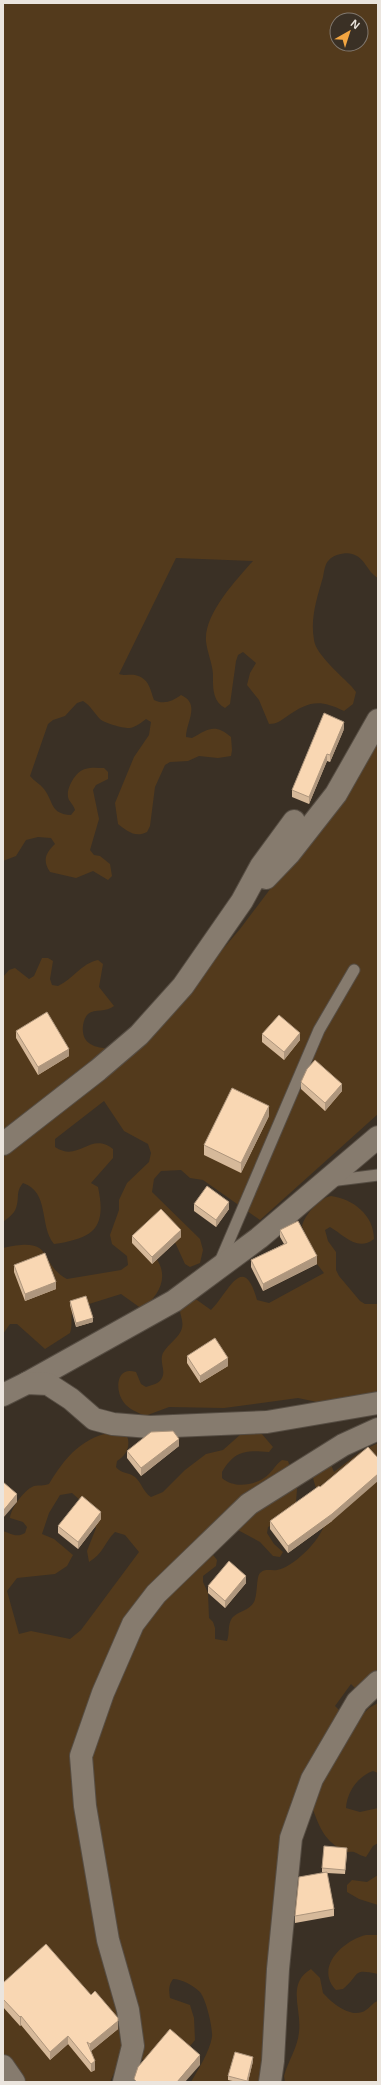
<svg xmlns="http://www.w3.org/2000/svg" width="381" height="2085" viewBox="0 0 381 2085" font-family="Helvetica,sans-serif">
  <rect width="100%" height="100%" fill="#3a3025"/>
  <path fill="#533a1c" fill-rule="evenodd" d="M3,3h375v575c-11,-6 -13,-21 -26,-24 -6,-2 -19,1 -23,6 -4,3 -5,12 -6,17 -6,21 -13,41 -9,63 2,15 28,36 38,47l4,5 -3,12 -9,7c-25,-12 -35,-10 -58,6 -6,4 -9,7 -17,7l-10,-24 -12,-15 3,-12 6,-10 -13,-11 -5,3 -2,6 -6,43 -5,4c-13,-7 -12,-21 -12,-34 -1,-12 -6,-22 -7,-33 -2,-27 30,-61 47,-80l-77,-3 -57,116c6,2 11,0 16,1 14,3 15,14 19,25 10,5 19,1 27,-5 20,9 5,27 5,42l6,1c16,-9 23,-15 39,-1l1,13 -1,6 -13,2 -19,-2 -11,5 -18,1 -5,3 -10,22 -5,39 -3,6c-12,6 -20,-1 -29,-8l-3,-21 19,-46 15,-22 2,-13 -5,-3c-4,3 -10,8 -16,9 -5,1 -26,-5 -30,-9 -6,-6 -9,-13 -17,-18l-6,2 -12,13 -12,4 -5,4 -18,52c4,5 10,8 14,13 10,13 6,25 27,26l4,-5c-1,-4 -4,-7 -6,-10 -5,-10 7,-29 16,-31 6,-2 13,-1 19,-1l4,4v7l-12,6 -3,5 6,29 -9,31 4,5 6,1 10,8 2,12 -4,4 -15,-9 -17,7 -26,-6c-8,-12 -4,-19 5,-28l-4,-6 -13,-1 -12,3 -10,16 -13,5zM337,20h24v24h-24z
    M378,730v384l-118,106 -57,-40 -13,-2 -9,-8 -20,1 -7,8 -2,13 48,47 3,11 -3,13 -10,4 -5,-3 -12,-26 -17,20c14,20 2,38 -14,51l-21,-15 -48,15c-3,8 0,16 -3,24l-25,16 -28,-25h-7l-7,10v21v-107c54,-13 34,15 64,31l54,-9 7,-5 -1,-9 -15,-12 -2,-9 9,-25v-10l8,-17 22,-21 2,-9 -3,-9 -24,-13 -20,-30 -49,38v8c24,16 35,-16 58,2v9l-22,25 7,4c9,42 -5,51 -44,57 -15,-18 -4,-52 -31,-61 -8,10 -3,14 -7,25 -2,6 -8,10 -13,14v-245l6,-7 6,-2 14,11 5,-3 8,-18h6l5,3 -3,18 2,6 6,1c15,-7 24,-23 40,-26l5,4 -4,23 15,19c-8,7 -19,2 -26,8 -4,4 -6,12 -5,18 2,23 42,16 57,14l100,-117 80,-106z
    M331,1196c22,3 43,19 43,43 -17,13 -30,-4 -44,-12l-5,3 3,11 8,11v18l3,6 21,25 5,3h13v87l-4,3 -57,8 -19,-4 -74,10 -55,-1 -24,9c-6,-3 -14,-6 -19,-11 -12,-12 -11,-40 10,-33l5,12 5,3c6,-2 13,-3 16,-9 4,-8 -3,-16 1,-25 5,-9 17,-16 19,-25 2,-8 -3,-14 -2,-21l10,-7h7l14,10c17,-16 32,-60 46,-10l12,3 55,-30 -7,-9 -15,-38c3,-12 18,-28 29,-30z
    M116,1432l11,4c4,10 -1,20 -10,25l-1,6c5,7 13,5 19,10 7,6 8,15 16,20l12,-5 22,-22 21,-16 17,-4 18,-16 20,-1 12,14 -4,5c-23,-2 -34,-2 -47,20v6c11,10 30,8 42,0 7,-4 11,-13 18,-18l6,1 9,28 -2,26 -27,12 -1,6 7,11 9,8 -3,5 -7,-1 -13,-14 -24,-13 -26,22 7,9 -1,6 -13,10v6l5,11 1,25 4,4 2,6v11l12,2c3,-7 0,-15 5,-23 6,-7 17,-7 22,-16 4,-8 2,-25 6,-29 5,-5 11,-2 17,-3 17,-3 45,-31 48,-48 1,-9 -12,-38 -13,-50l17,-12 5,12 26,-20 18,-9v232l-17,12 -6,1 -4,-4 -16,22 4,4 2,7h19l9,-9 9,-5v70l-5,-2c-15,5 -26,21 -27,37l14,4 18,-4v35l-5,3 -7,11c-5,-1 -7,-3 -12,-5 -3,-1 -6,1 -9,-1 -20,-9 -25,-23 -32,-41l-36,58 1,50 -13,164h-74c8,-14 18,-29 21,-45 1,-9 -6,-38 -12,-45 -6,-6 -18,-13 -27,-13 -5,7 -4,12 -3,19l20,7 4,13 1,22 -9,11 -37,6 -5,4 -5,-5 -21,8 -8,18h-84l-23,-24v-527c9,3 14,7 22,2l2,-6 -4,-5 -13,-4c1,-10 14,-28 24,-32 5,-1 10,0 15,-2 16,-27 35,-49 67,-52zM72,1493l17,15 7,20 -9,23 2,11c14,-8 15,-19 26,-30l10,3 14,17 -58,78 -11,9 -39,-8 -12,3 -12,-43 10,-13 38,-4 12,-8 6,-11 -19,-16 -12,-5 7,-21 11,-18z
    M378,1875v30l-19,-6 -12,-7v-7l5,-5 15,2z
    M366,1935h12v39c-27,-6 -17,0 -35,15l-7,1c-22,-23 8,-50 30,-55z
    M311,1969l9,9 3,15c9,10 29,27 43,17 5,-3 6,-7 12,-9v81h-93l-1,-6c4,-15 14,-29 15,-44 3,-23 -13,-48 12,-63z"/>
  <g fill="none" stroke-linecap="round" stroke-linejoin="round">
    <defs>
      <path id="service" d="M330,1181l48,-6
        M219,1264l100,-234 35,-60"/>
      <path id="minor" d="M266,878l23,-24 47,-60 42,-74
        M3,1144l95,-74 41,-35 44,-49 59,-85 19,-35 33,-45
        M27,1383l147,-82 85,-63 119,-101
        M3,2066l11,16
        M124,2082l9,-36 -5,-36 -20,-70 -23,-134 -4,-50 22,-63 30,-69 23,-30 33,-32 60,-58 94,-59 35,-16
        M270,2082l3,-21 5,-92 13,-131 21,-59 45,-77 21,-20"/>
      <path id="tertiary" d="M3,1395l24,-12 21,1 23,15 23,20 19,5 37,3 117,-5 111,-19"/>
    </defs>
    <use href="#service" stroke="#564d43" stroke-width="13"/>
    <use href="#minor" stroke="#564d43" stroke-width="24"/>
    <use href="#tertiary" stroke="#564d43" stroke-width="24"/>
    <use href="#service" stroke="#867b6e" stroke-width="11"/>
    <use href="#minor" stroke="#867b6e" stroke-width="22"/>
    <use href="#tertiary" stroke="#867b6e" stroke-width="22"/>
  </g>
  <path fill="#d6b99a" d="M344,729l-14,33 -3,-1 -18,43 -17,-7v-7z
    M16,1031l53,25 -31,19 -22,-37z
    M262,1034l38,6 -16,20 -22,-18z
    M301,1082l41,9 -17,20 -24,-22z
    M269,1116l-28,57 -37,-18v-10z
    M194,1204l35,5 -13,18 -22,-16z
    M280,1230l37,34 -54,27 -12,-24v-7l33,-16 -4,-7z
    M132,1236l49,1 -29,27 -20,-21z
    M14,1265l42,24 -31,12 -11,-29z
    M70,1301l23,21 -17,5 -6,-22z
    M187,1356l41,10 -28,17 -13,-20z
    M179,1446l-38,30 -14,-18v-7z
    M101,1519l-23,30 -20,-16v-7z
    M270,1521h62l-44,32 -18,-24z
    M246,1583l-21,25 -17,-15v-7z
    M347,1852l-2,22 -18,-1 7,36v7l-39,7v-7l29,-44h-2v-4z
    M3,1983l115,46 -27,22 4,19 -4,2 -23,-28 -18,16 -29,-35 -1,1 -17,-19z
    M253,2061l-5,21h-11l-9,-2v-4z"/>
  <path fill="#ae967d" d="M344,722v7l-14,33v-7z
    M327,754v7l-18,43v-7z
    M300,1033v7l-16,20v-8z
    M69,1049v7l-31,19v-8z
    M342,1084v7l-17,20v-8z
    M269,1106v10l-28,57v-10z
    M229,1202v7l-13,18v-7z
    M181,1230v7l-29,27v-7z
    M317,1256v8l-54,27v-7z
    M56,1282v7l-31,12v-7z
    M93,1318v4l-17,5v-4z
    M228,1358v8l-28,17v-7z
    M179,1439v7l-38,30v-8z
    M378,1474v7l-46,40 -44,32v-7z
    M17,1494v8l-14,16v-7z
    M101,1512v7l-23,30v-7z
    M246,1576v7l-21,25v-7z
    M21,2016v9l-1,1v-9z
    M118,2021v8l-28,23v-8z
    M68,2036v8l-18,16v-8z
    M200,2055v10l-15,17h-8z
    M253,2057v4l-5,21h-1z
    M95,2061v9l-4,2v-8z"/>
  <path fill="#f9d7b3" stroke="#ae967d" d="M324,713l20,9 -14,33 -3,-1 -18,43 -17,-7z
    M47,1012l22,37 -31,18 -22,-36z
    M279,1015l21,18 -16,19 -22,-18z
    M315,1060l27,24 -17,19 -24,-21 6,-13z
    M232,1088l37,18 -28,57 -37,-18z
    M207,1186l22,16 -13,18 -22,-16z
    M161,1209l20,21 -29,27 -20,-21z
    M298,1221l19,35 -54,28 -12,-24 36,-17 -7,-13z
    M45,1253l11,29 -31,12 -11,-29z
    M86,1296l7,22 -17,5 -6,-22z
    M215,1338l13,20 -28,18 -13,-20z
    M173,1431l6,8 -38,29 -14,-17 24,-19z
    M368,1447l10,11v16l-46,40 -44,32 -18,-25 49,-35 1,1z
    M3,1482l14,12 -14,17z
    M82,1496l19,16 -23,30 -20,-16z
    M229,1561l17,15 -21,25 -17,-15z
    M324,1846l23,2 -2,22 -23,-2z
    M327,1872l7,37 -39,7 4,-39z
    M46,1944l45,51 4,-4 23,27v3l-28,23 -3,-2 8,19 -4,3 -23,-28 -18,16 -29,-36 -1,1 -17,-18v-16z
    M170,2029l30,26 -23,27h-40l-3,-3 4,-12z
    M235,2052l18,5 -6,24 -19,-5z"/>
  <rect width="381" height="2085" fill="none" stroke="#ebe5de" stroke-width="8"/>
  <g transform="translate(349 32) rotate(39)"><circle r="19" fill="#3a3025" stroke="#81786f"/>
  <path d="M0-3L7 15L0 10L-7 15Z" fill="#f2a541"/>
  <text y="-6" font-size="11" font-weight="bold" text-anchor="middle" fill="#ebe5de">N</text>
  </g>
</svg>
